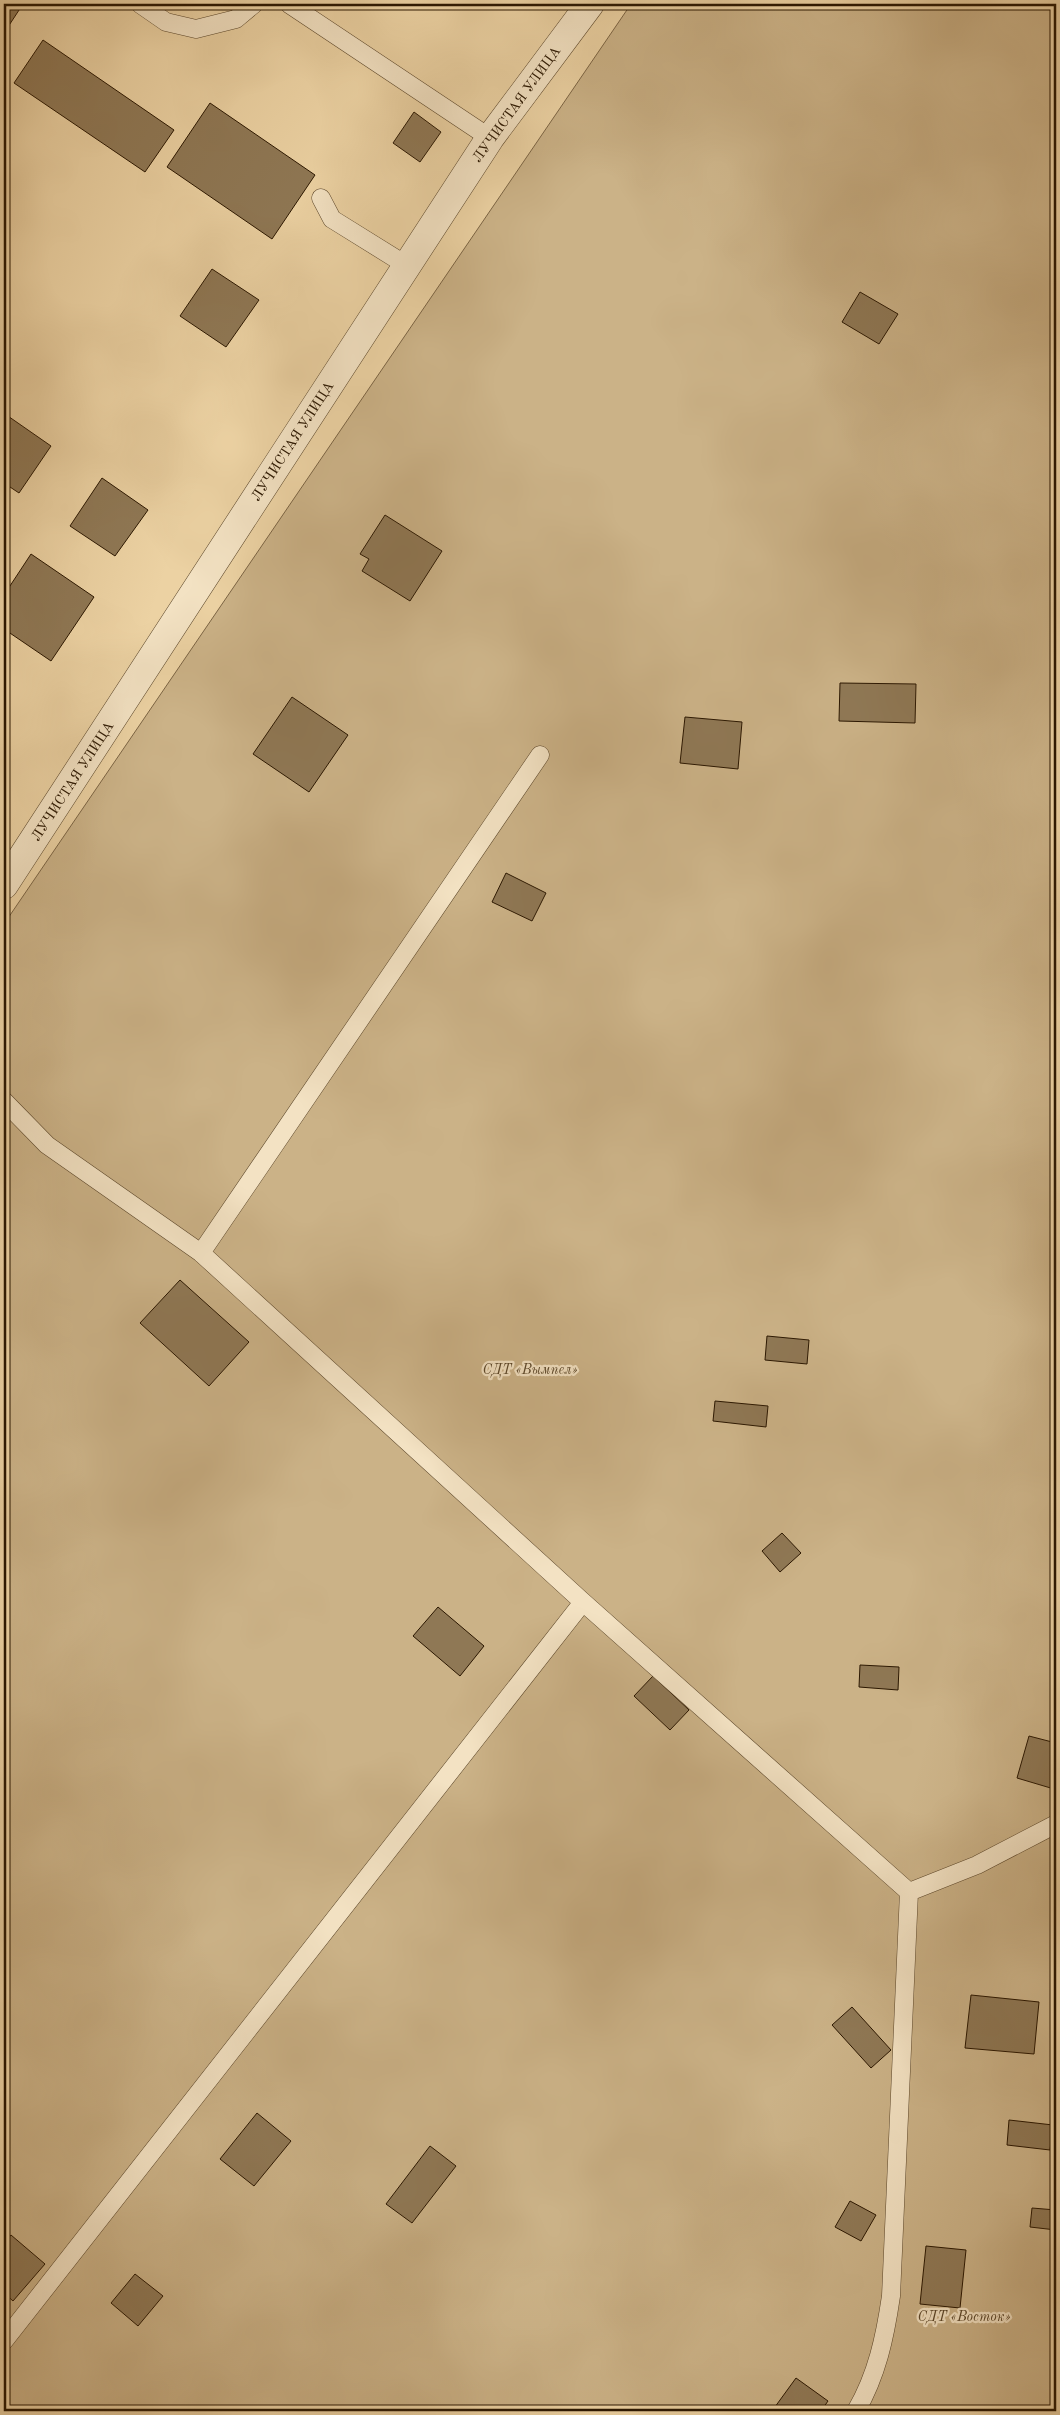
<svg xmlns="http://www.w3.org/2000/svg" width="1060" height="2415" viewBox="0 0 1060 2415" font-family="'Old Standard TT',serif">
  <rect width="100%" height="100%" fill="#ecd2a3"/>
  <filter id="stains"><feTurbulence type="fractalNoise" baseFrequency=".004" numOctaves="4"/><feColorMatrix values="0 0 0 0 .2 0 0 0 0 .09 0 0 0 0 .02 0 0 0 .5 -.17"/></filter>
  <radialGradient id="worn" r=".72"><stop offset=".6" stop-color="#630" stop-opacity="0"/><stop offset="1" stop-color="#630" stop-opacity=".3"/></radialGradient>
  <path fill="#cbb287" stroke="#7b6444" d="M631,4h425v2407h-1052v-1487z"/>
  <path fill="#8f7855" stroke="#2b1701" d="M4,4h19l-19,29z
    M43,40l131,90 -29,42 -131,-89z
    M210,103l105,72 -43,64 -105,-72z
    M414,112l27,20 -21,30 -27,-19z
    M212,269l47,31 -33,47 -46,-31z
    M860,292l38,22 -19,30 -37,-22z
    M5,414l46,32 -32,47 -15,-10z
    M102,478l46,32 -33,46 -45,-30z
    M385,515l57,36 -32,50 -48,-30 7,-12 -9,-5z
    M31,554l63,43 -43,64 -47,-32v-34z
    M840,683l76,1 -1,39 -76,-2z
    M292,697l56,38 -39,57 -56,-38z
    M685,717l57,5 -4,47 -58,-6z
    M506,873l40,20 -14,28 -40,-19z
    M180,1280l69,62 -40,44 -69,-63z
    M767,1336l42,4 -2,24 -42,-4z
    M715,1401l53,5 -2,21 -53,-6z
    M782,1533l19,20 -21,19 -18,-21z
    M438,1607l46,39 -24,30 -47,-40z
    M860,1665l39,2 -1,23 -39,-3z
    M653,1676l36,34 -19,20 -36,-34z
    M1029,1736l27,7 -2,46 -37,-11z
    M971,1995l68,7 -5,52 -69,-6z
    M852,2007l39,43 -20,18 -39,-43z
    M257,2113l34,28 -37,45 -34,-27z
    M1009,2120l44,5 -3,25 -43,-5z
    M430,2146l26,20 -44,57 -26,-19z
    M850,2201l26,14 -15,26 -26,-14z
    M1032,2208l24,2v20l-26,-3z
    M11,2235l34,29 -32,37 -9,-8v-50z
    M926,2246l40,4 -6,58 -40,-4z
    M135,2274l28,22 -25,30 -27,-23z
    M796,2378l32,23 -7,10h-49z"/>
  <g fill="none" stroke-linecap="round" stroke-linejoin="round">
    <defs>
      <path id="service" d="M140,4l26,18 30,7 40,-10 18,-15
        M289,4l201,134
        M321,198l11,21 74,46
        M4,1101l43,44 154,108 382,349 326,290 -18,404c-6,41 -14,79 -35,115
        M201,1253l339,-498
        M909,1892l68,-27 79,-41
        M4,2341l579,-739"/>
      <path id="minor" d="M4,885l486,-747 100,-134"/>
    </defs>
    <use href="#service" stroke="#5b462a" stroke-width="19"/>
    <use href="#minor" stroke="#5b462a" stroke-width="29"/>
    <use href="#service" stroke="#f3e2c3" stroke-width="18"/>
    <use href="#minor" stroke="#f3e2c3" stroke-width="28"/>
  </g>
  <g text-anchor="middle" stroke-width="4.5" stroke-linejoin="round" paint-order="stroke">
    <g font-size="14" fill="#2b1701" stroke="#f3e2c3">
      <text transform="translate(516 104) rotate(-54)" y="5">ЛУЧИСТАЯ УЛИЦА</text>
      <text transform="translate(292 441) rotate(-57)" y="5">ЛУЧИСТАЯ УЛИЦА</text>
      <text transform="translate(72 781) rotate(-57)" y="5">ЛУЧИСТАЯ УЛИЦА</text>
    </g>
    <g font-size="14" font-style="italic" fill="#5b4629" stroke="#f3e2c3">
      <text x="530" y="1374">СДТ «Вымпел»</text>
      <text x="964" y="2321">СДТ «Восток»</text>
    </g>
  </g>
  <rect width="1060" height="2415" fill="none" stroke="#ecd2a3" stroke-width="20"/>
  <rect x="5" y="5" width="1050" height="2405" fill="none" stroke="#2b1701" stroke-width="2.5"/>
  <rect x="10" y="10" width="1040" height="2395" fill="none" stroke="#2b1701"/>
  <rect width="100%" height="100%" filter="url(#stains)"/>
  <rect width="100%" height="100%" fill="url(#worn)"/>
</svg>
